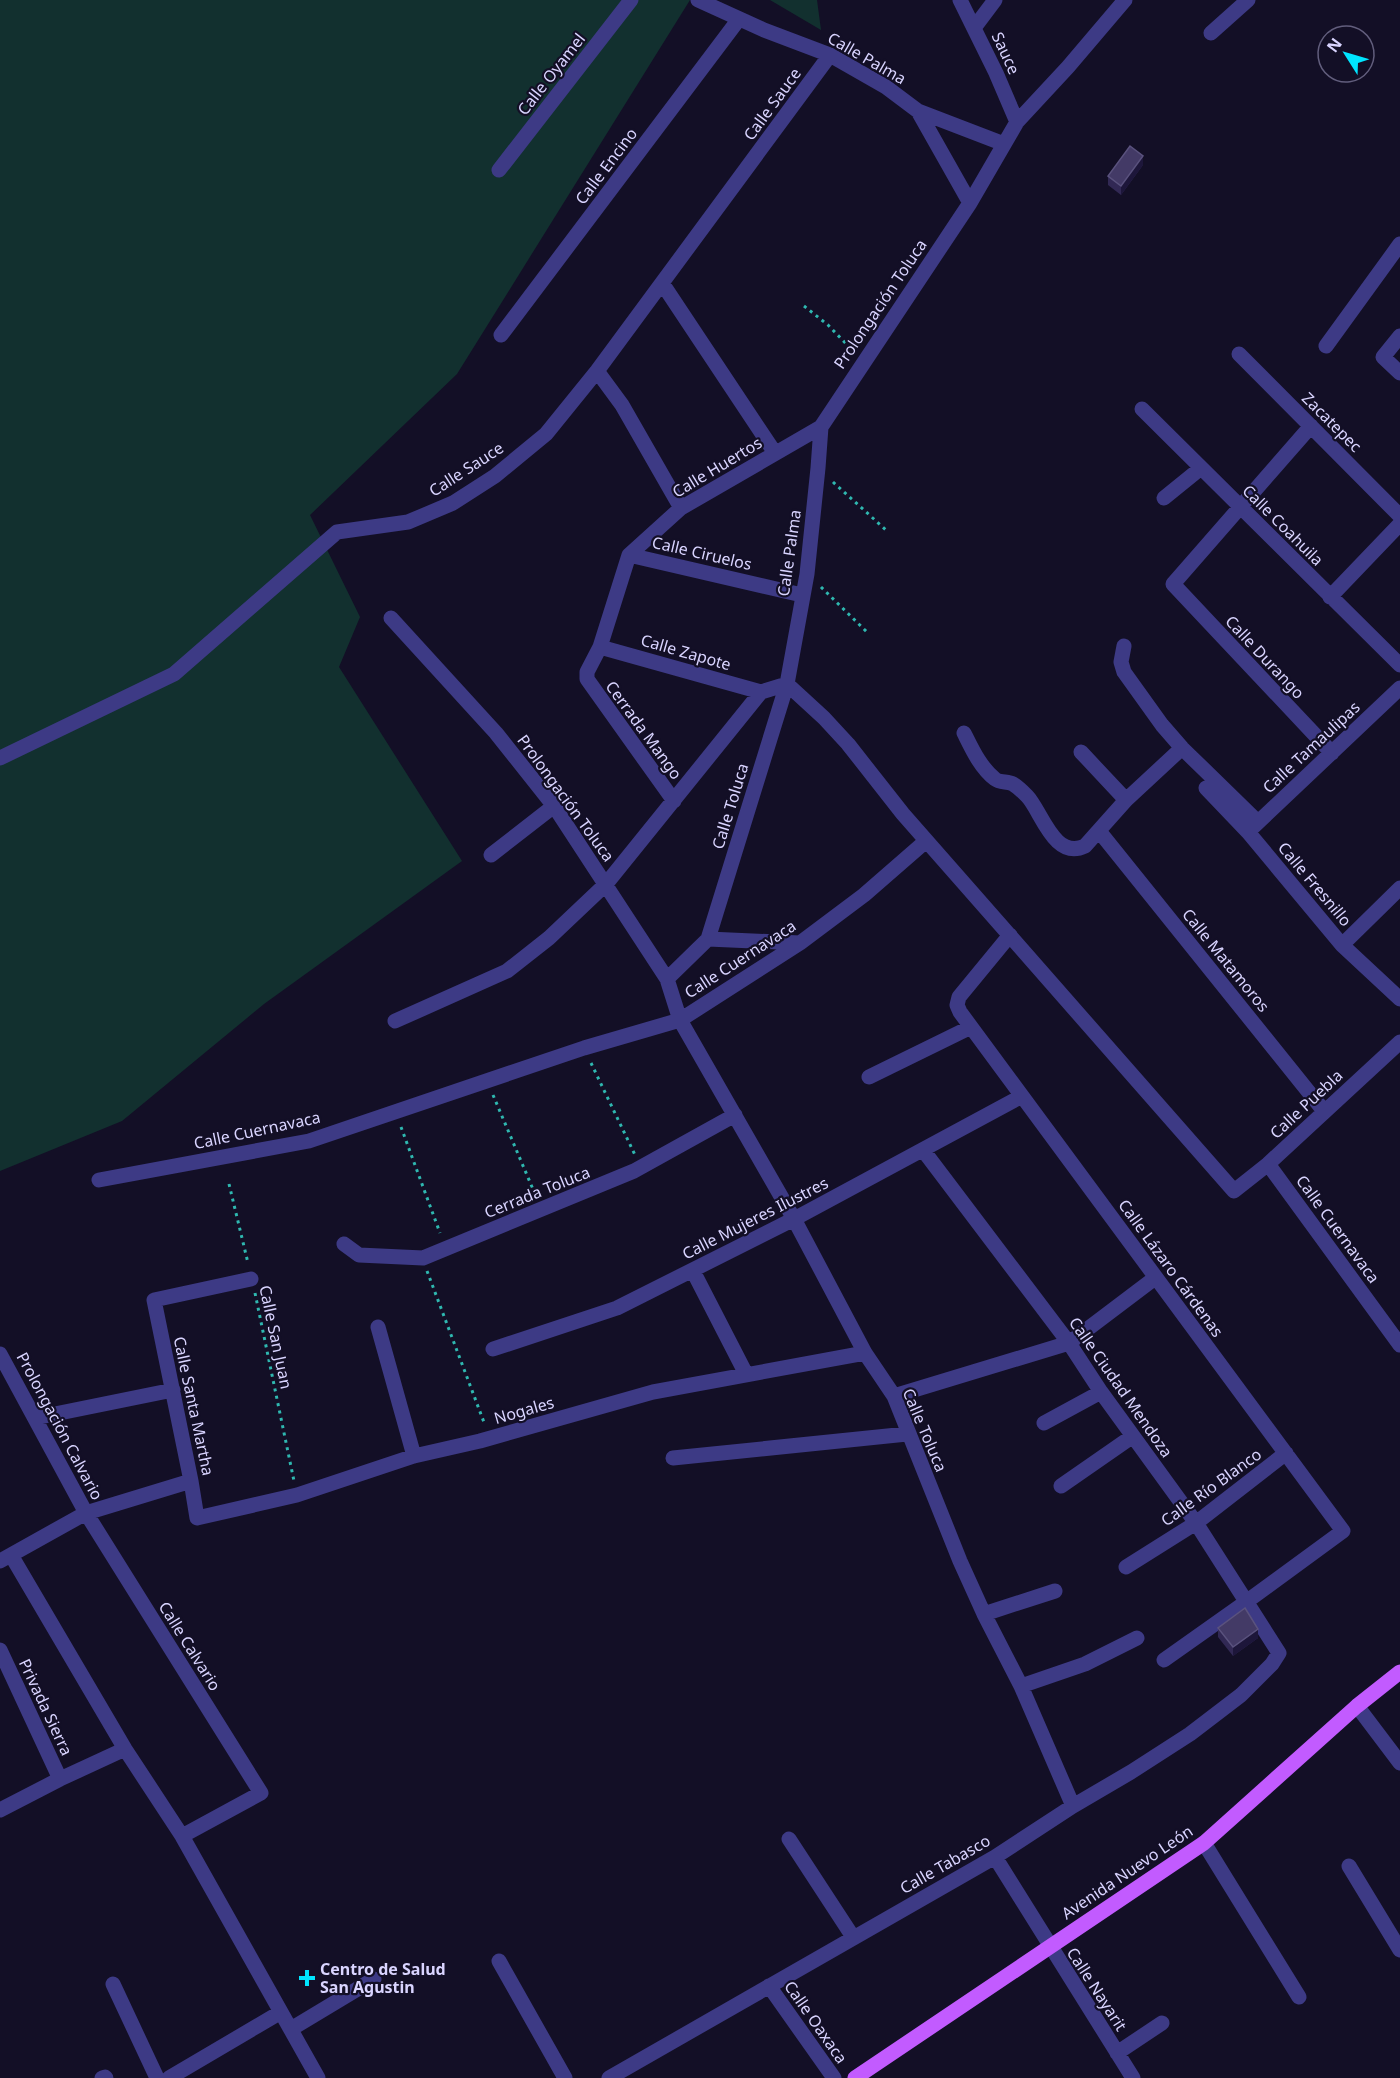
<svg xmlns="http://www.w3.org/2000/svg" width="1400" height="2078" viewBox="0 0 1400 2078" font-family="'Noto Sans',sans-serif">
  <rect width="100%" height="100%" fill="#130f26"/>
  <path fill="#12302f" d="M0,0h690l-233,374 -147,141 50,102 -21,50 123,194 -198,143 -142,117 -122,50z
    M770,0h47l4,30z"/>
  <g fill="none" stroke-linecap="round" stroke-linejoin="round">
    <path stroke="#2fb8b0" stroke-width="3" stroke-dasharray="3 4.5" stroke-linecap="butt" d="M804,306l24,19 26,27
      M833,482l53,48
      M821,587l47,46
      M591,1063l44,92
      M493,1095l42,99
      M401,1127l39,106
      M229,1184l19,79
      M427,1271l58,154
      M255,1293l39,188"/>
    <path stroke="#3d3a85" stroke-width="15" d="M698,0l66,30 66,25 56,32 32,24 52,92
      M960,0l36,73 21,49
      M974,28l21,-28
      M1211,33l37,-33
      M918,111l86,33
      M499,170l132,-170
      M662,283l113,170
      M501,335l238,-316
      M1400,336l-17,21 17,16
      M1326,346l74,-102
      M1239,354l161,162
      M597,371l25,34 59,103
      M1142,409l258,256
      M1311,426l-138,158 159,169
      M1164,498l37,-30
      M629,555l173,40
      M1330,597l70,-73
      M391,618l105,115 58,73 113,173 13,41 114,199 71,134 29,43 66,165 24,53 37,72 52,120
      M1124,646l-3,16 3,10 38,53 20,23 76,74
      M600,647l161,45
      M787,684l37,34 24,26 55,70 331,377 34,-27 132,-122
      M964,733c8,16 16,34 31,46 5,4 13,2 18,5 5,3 10,8 14,12 14,14 27,65 58,50l41,-46 56,-52
      M1081,752l45,48
      M0,758l174,-84 163,-142 71,-10 45,-19 42,-27 51,-42 51,-63 233,-316
      M1206,788l42,44 94,113 58,54
      M674,801l-87,-122v-7l13,-25 29,-92 52,-47 140,-81 149,-224 47,-81 51,-55 57,-67
      M1252,828l148,-140
      M1099,831l225,280
      M491,855l63,-49
      M1010,935l-51,62 -2,8 3,7 383,519 -97,71 -82,58
      M708,939l79,-255 20,-110 11,-106 3,-41
      M1342,945l58,-57
      M667,979l41,-40 92,4
      M395,1021l112,-50 42,-33 57,-54 155,-192 26,-8
      M869,1077l102,-50
      M1268,1164l132,181
      M99,1180l210,-39 275,-93 96,-28 120,-77 64,-48 62,-54
      M344,1244l15,11 64,3 211,-87 101,-56
      M693,1271l53,103
      M251,1279l-97,21 37,181 6,37 100,-23 117,-39 66,-15 173,-49 212,-39
      M378,1327l36,129
      M493,1349l124,-41 177,-89 228,-123
      M0,1354l86,159 175,280 -79,43
      M894,1396l175,-53 86,-65
      M35,1418l138,-28
      M1044,1423l57,-31
      M673,1458l234,-24
      M1061,1486l72,-50
      M11,1555l114,194 57,87 136,242
      M0,1561l86,-48 105,-32
      M1126,1567l70,-44 90,-70
      M984,1614l71,-23
      M0,1650l60,129
      M1021,1686l64,-22 52,-26
      M1357,1706l43,57
      M0,1810l60,-31 65,-30
      M789,1839l64,98
      M1204,1843l95,154
      M995,1857l138,221
      M1349,1866l51,84
      M499,1961l66,117
      M113,1984l44,94
      M769,1986l65,92
      M291,2029l83,-50
      M1117,2053l45,-30
      M102,2078l3,-1 1,1
      M169,2078l112,-66
      M609,2078l386,-221 78,-51 58,-34 59,-38 51,-39 31,-31 7,-11 -83,-130 -95,-131 -32,-49 -146,-193"/>
    <path stroke="#c25bff" stroke-width="15" d="M855,2078l349,-235 153,-137 43,-34"/>
  </g>
  <path fill="#312854" d="M1143,165l-22,30 -13,-10v-9z
    M1218,1628l40,10 -25,18 -15,-19z"/>
  <path fill="#1d163a" d="M1143,156v9l-22,30v-9z
    M1258,1629v9l-25,18v-9z"/>
  <path fill="#433a66" stroke="#5a527e" stroke-width="1.5" d="M1130,146l13,10 -22,30 -13,-10z
    M1245,1608l13,21 -25,18 -15,-19z"/>
  <path fill="#00e5ff" stroke="#130f26" stroke-width="2" d="M304 1969h6v6h6v6h-6v6h-6v-6h-6v-6h6z"/>
  <g text-anchor="middle" stroke-width="4.5" stroke-linejoin="round" paint-order="stroke">
    <g font-size="16" fill="#d9d4ff" stroke="#130f26">
      <text transform="translate(1006 53) rotate(65)" y="6">Sauce</text>
      <text transform="translate(867 58) rotate(30)" y="6">Calle Palma</text>
      <text transform="translate(551 74) rotate(-52)" y="6">Calle Oyamel</text>
      <text transform="translate(772 104) rotate(-54)" y="6">Calle Sauce</text>
      <text transform="translate(606 166) rotate(-53)" y="6">Calle Encino</text>
      <text transform="translate(880 304) rotate(-56)" y="6">Prolongación Toluca</text>
      <text transform="translate(1332 422) rotate(45)" y="6">Zacatepec</text>
      <text transform="translate(717 467) rotate(-31)" y="6">Calle Huertos</text>
      <text transform="translate(466 469) rotate(-33)" y="6">Calle Sauce</text>
      <text transform="translate(1283 525) rotate(45)" y="6">Calle Coahuila</text>
      <text transform="translate(702 553) rotate(13)" y="6">Calle Ciruelos</text>
      <text transform="translate(789 553) rotate(-82)" y="6">Calle Palma</text>
      <text transform="translate(686 652) rotate(16)" y="6">Calle Zapote</text>
      <text transform="translate(1265 657) rotate(47)" y="6">Calle Durango</text>
      <text transform="translate(644 730) rotate(54)" y="6">Cerrada Mango</text>
      <text transform="translate(1311 747) rotate(-43)" y="6">Calle Tamaulipas</text>
      <text transform="translate(566 798) rotate(54)" y="6">Prolongación Toluca</text>
      <text transform="translate(730 806) rotate(-73)" y="6">Calle Toluca</text>
      <text transform="translate(1315 884) rotate(50)" y="6">Calle Fresnillo</text>
      <text transform="translate(740 959) rotate(-33)" y="6">Calle Cuernavaca</text>
      <text transform="translate(1226 960) rotate(51)" y="6">Calle Matamoros</text>
      <text transform="translate(1306 1104) rotate(-43)" y="6">Calle Puebla</text>
      <text transform="translate(257 1130) rotate(-12)" y="6">Calle Cuernavaca</text>
      <text transform="translate(537 1192) rotate(-22)" y="6">Cerrada Toluca</text>
      <text transform="translate(755 1218) rotate(-27)" y="6">Calle Mujeres Ilustres</text>
      <text transform="translate(1338 1229) rotate(54)" y="6">Calle Cuernavaca</text>
      <text transform="translate(1171 1268) rotate(54)" y="6">Calle Lázaro Cárdenas</text>
      <text transform="translate(276 1337) rotate(78)" y="6">Calle San Juan</text>
      <text transform="translate(1121 1387) rotate(55)" y="6">Calle Ciudad Mendoza</text>
      <text transform="translate(194 1406) rotate(78)" y="6">Calle Santa Martha</text>
      <text transform="translate(524 1410) rotate(-16)" y="6">Nogales</text>
      <text transform="translate(60 1426) rotate(62)" y="6">Prolongación Calvario</text>
      <text transform="translate(925 1430) rotate(67)" y="6">Calle Toluca</text>
      <text transform="translate(1211 1487) rotate(-36)" y="6">Calle Río Blanco</text>
      <text transform="translate(190 1646) rotate(58)" y="6">Calle Calvario</text>
      <text transform="translate(46 1707) rotate(65)" y="6">Privada Sierra</text>
      <text transform="translate(945 1864) rotate(-30)" y="6">Calle Tabasco</text>
      <text transform="translate(1127 1872) rotate(-34)" y="6">Avenida Nuevo León</text>
      <text transform="translate(1097 1989) rotate(57)" y="6">Calle Nayarit</text>
      <text transform="translate(816 2022) rotate(55)" y="6">Calle Oaxaca</text>
    </g>
    <g font-size="16" font-weight="bold" fill="#d9d4ff" stroke="#130f26" text-anchor="start">
      <text x="320" y="1975">Centro de Salud<tspan x="320" dy="18">San Agustin</tspan></text>
    </g>
  </g>
  <g transform="translate(1346 54) rotate(307)"><circle r="28" fill="#130f26" stroke="#625e7d" stroke-width="1.5"/>
  <path d="M0-4.5L10 22L0 15L-10 22Z" fill="#00e5ff"/>
  <text y="-9" font-size="16" font-weight="bold" text-anchor="middle" fill="#d9d4ff">N</text>
  </g>
</svg>
